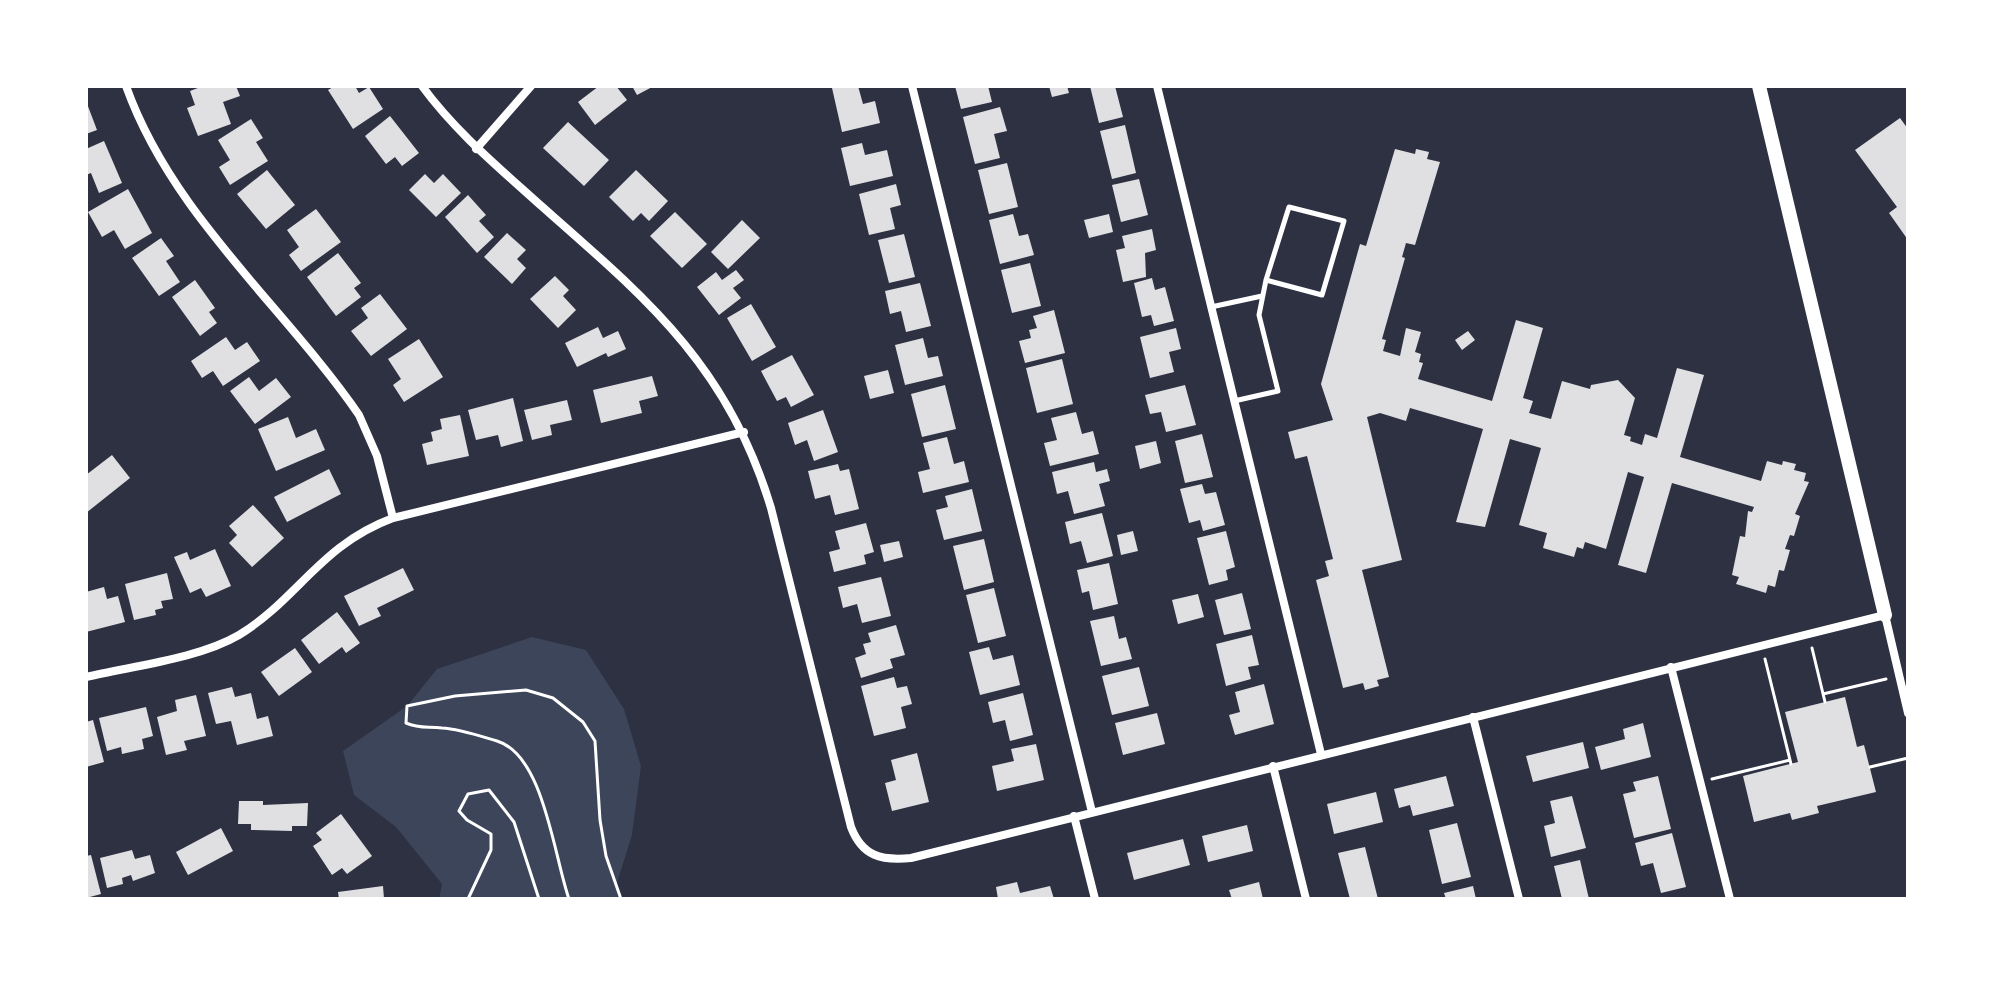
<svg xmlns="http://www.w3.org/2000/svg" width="1994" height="985" viewBox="0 0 1994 985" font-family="Montserrat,sans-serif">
  <rect width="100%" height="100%" fill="#2d3142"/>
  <path fill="#3c4559" d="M532,637l54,13 38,59 17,57 -9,69 -16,51 5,13h-182l3,-15 -46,-57 -42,-32 -11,-44 64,-45 30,-37z"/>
  <path fill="#e0e0e3" d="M203,86h33l4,10 -17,6 8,22 -33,12 -11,-28 8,-3 -5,-14z
    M335,86h20l4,7 10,-6 14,22 -30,20 -25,-39z
    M599,86h17l11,14 -32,25 -17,-23z
    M632,86h22l-17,9z
    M840,86h18l5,18 12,-3 5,22 -38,9 -10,-44z
    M955,86h33l4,16 -31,7z
    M1049,86h18l2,7 -17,4z
    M1090,86h25l8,31 -24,6z
    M86,101l11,29 -11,4z
    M1000,107l7,24 -13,3 6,24 -25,6 -12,-47z
    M390,116l29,37 -17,13 -7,-9 -9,7 -21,-28z
    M1900,118l8,11v111l-19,-27 8,-6 -42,-57z
    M251,119l12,19 -7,4 12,19 -38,24 -11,-18 11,-7 -12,-20z
    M568,122l41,38 -25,26 -41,-38z
    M1125,125l11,48 -24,6 -12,-48z
    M104,141l18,42 -23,10 -8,-20 -5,2v-26z
    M862,143l3,12 22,-5 6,26 -43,10 -9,-38z
    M1395,149l20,5 1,-5 13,3 -2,7 13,3 -25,83 -9,-2 -4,14 3,1 -23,81 4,1 -3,11 17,5 6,-28 15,4 -6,20 6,2 -2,8 4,1 -5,16 74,22 24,-81 27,8 -20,70 10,3 -4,12 22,6 11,-38 28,8 1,-4 27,-5 17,18 -11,37 7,2 -1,4 12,4 3,-11 12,4 20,-70 27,7 -24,82 81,24 6,-20 15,4 1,-4 13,3 -2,6 12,3 -2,8 5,1 -14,32 5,2 -6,20 -4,-1 -5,14 5,1 -6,21 -5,-1 -4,17 -7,-2 -2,8 -30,-9 3,-7 -7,-2 8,-39 5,1 3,-26 4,1 2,-5 -82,-24 -26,90 -28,-8 26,-88 -16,-5 -22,77 -21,-7 -2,7 -6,-2 -3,10 -31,-9 4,-15 -28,-8 22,-77 -31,-9 -25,88 -29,-5 27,-93 -73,-21 -4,13 -26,-8 -13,4 35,143 -40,10 27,107 -12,3 2,6 -14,4 -2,-7 -20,5 -27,-108 13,-4 -4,-15 8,-2 -26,-103 -12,3 -7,-27 45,-12 -12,-36 39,-140 6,2z
    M1007,163l11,44 -29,7 -11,-44z
    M267,170l28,35 -29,24 -29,-35z
    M636,170l32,31 -19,20 -8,-8 -8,8 -24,-24z
    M425,174l9,9 9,-9 18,19 -25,24 -27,-27z
    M1139,179l9,36 -27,7 -9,-37z
    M896,184l5,21 -11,3 5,21 -26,6 -10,-41z
    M128,189l24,44 -27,16 -11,-19 -12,7 -14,-25z
    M468,195l18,20 -7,6 15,16 -17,16 -32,-36z
    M316,209l25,33 -40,29 -12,-16 10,-8 -12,-17z
    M675,212l32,32 -25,24 -32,-32z
    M1013,214l6,22 9,-2 6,21 -34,9 -11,-44z
    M1109,214l4,18 -24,6 -5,-18z
    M742,220l18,18 -32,31 -17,-17z
    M1152,229l4,21 -11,3 1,24 -23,5 -7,-32 9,-2 -3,-12z
    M507,233l19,17 -9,9 9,9 -14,16 -28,-27z
    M904,234l11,43 -26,6 -11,-43z
    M161,238l13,18 -8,5 14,21 -21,14 -27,-38z
    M338,253l23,30 -7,5 7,9 -25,19 -29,-39z
    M1030,263l11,43 -29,7 -11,-43z
    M736,270l8,10 -11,8 8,10 -22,17 -22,-28 19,-15 6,8z
    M555,276l14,14 -6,6 13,14 -18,18 -28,-29z
    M1152,278l3,12 10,-3 9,34 -20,5 -3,-11 -9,2 -8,-34z
    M195,280l20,28 -6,4 8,11 -17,13 -28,-39z
    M920,283l11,43 -25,6 -5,-21 -11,3 -5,-23z
    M380,294l27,35 -36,27 -20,-25 17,-13 -7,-10z
    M751,304l25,43 -24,14 -25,-43z
    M1054,310l11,43 -40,10 -6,-22 12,-3 -2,-8 8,-2 -4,-12z
    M598,327l5,11 15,-7 8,18 -18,8 -2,-4 -29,14 -12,-24z
    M1176,328l5,21 -12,3 5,20 -24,6 -10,-41z
    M1468,331l7,9 -13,10 -7,-10z
    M226,337l9,13 12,-8 13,19 -37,25 -10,-15 -11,7 -11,-17z
    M923,338l5,20 10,-2 5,20 -38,9 -10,-40z
    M419,339l24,38 -39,25 -11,-17 8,-6 -13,-20z
    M792,355l22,40 -23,12 -5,-10 -9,4 -16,-30z
    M1062,359l11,45 -36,9 -11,-45z
    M888,370l6,23 -24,6 -6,-23z
    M652,376l6,20 -19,5 3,12 -41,10 -8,-33z
    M249,377l10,14 17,-13 15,19 -36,27 -25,-33z
    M945,385l11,44 -34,8 -11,-43z
    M1185,385l11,40 -30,7 -5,-20 -11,2 -5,-19z
    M513,398l10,43 -22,6 -3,-12 -22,5 -8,-30z
    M567,400l5,20 -22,5 2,10 -20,5 -8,-30z
    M823,410l15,42 -24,9 -7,-21 -12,5 -7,-22z
    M1076,412l6,22 11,-3 6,23 -49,12 -6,-23 13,-3 -6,-22z
    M460,415l9,41 -42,9 -5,-21 11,-3 -2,-9 11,-3 -2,-10z
    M288,417l8,21 20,-9 9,21 -49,21 -18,-42z
    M1202,434l11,43 -28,6 -10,-42z
    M947,437l7,27 10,-3 5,21 -46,11 -5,-21 12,-3 -7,-26z
    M1156,441l5,22 -21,6 -5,-23z
    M112,455l18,23 -44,35v-38z
    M1094,462l2,10 11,-3 3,12 -11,3 6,22 -31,8 -6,-23 -11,3 -5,-22z
    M838,464l2,7 9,-2 10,40 -24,6 -5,-20 -15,4 -7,-28z
    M329,469l12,25 -54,28 -13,-25z
    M1202,484l3,10 11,-2 9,33 -22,6 -3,-11 -11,3 -9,-34z
    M972,489l10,42 -38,9 -8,-30 12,-3 -3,-11z
    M253,505l31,33 -32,29 -23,-24 8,-8 -8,-9z
    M1102,513l11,43 -26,7 -6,-22 -11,3 -5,-22z
    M866,523l8,29 -10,3 2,9 -32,8 -5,-20 11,-3 -5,-18z
    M1133,531l5,20 -17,4 -4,-20z
    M1226,531l9,36 -9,3 2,10 -19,5 -12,-47z
    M984,539l10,43 -30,8 -11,-44z
    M899,541l4,16 -19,5 -4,-17z
    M215,549l16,37 -25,11 -5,-9 -11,5 -16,-36 13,-5 3,8z
    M1109,563l9,41 -25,6 -4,-19 -7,2 -5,-23z
    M403,568l11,22 -37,18 4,8 -22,10 -15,-30z
    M167,573l6,26 -12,2 2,7 -8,2 1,5 -22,5 -9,-36z
    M881,577l10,39 -29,7 -5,-19 -14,4 -5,-21z
    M104,587l3,12 11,-3 7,26 -39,10v-40z
    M994,588l12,48 -28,7 -12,-48z
    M1242,593l9,36 -27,6 -9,-35z
    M1198,594l6,23 -26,7 -6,-24z
    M337,612l23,31 -14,10 -4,-6 -23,17 -18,-24z
    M1114,616l5,23 7,-2 6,22 -31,7 -11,-45z
    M896,625l9,30 -15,4 3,9 -32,10 -6,-20 11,-4 -3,-10 8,-2 -3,-9z
    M1252,635l7,30 -11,2 3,12 -25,7 -10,-42z
    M989,647l4,13 20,-5 7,30 -40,10 -11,-43z
    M295,648l17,24 -33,24 -18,-24z
    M1139,667l10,39 -37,9 -10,-39z
    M894,677l3,11 10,-2 5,18 -11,3 5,21 -32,8 -13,-50z
    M1264,684l10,40 -39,11 -6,-20 11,-3 -5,-20z
    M232,687l3,10 16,-4 6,26 11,-3 5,20 -36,9 -6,-24 -15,3 -8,-31z
    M1023,693l10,42 -23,6 -5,-21 -12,3 -5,-21z
    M196,695l10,41 -22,5 3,9 -21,5 -9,-38 20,-6 -2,-11z
    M1845,697l12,50 7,-2 12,47 -59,14 2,7 -27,7 -2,-7 -36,9 -11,-46 55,-14 -13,-50z
    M146,707l7,29 -11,3 2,10 -22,5 -1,-7 -14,4 -8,-33z
    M1157,713l8,31 -42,11 -8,-32z
    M93,720l11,42 -18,5v-45z
    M1643,723l8,34 -50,13 -6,-23 30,-8 -2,-10z
    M1583,742l6,26 -56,14 -7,-26z
    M1036,744l8,36 -47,11 -5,-25 22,-5 -3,-12z
    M917,753l12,49 -37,9 -7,-28 11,-3 -5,-20z
    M1446,776l8,30 -41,10 -3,-11 -11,3 -5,-19z
    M1658,776l13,53 -37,9 -11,-44 13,-3 -3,-9z
    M1376,792l7,30 -49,12 -7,-30z
    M1572,796l14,52 -35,9 -7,-31 11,-3 -5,-22z
    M239,801h24v4l45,-2 -1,23h-15v5l-41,-1v-6h-13z
    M341,814l31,42 -25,18 -5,-6 -10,7 -19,-29 9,-6 -6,-7z
    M1457,823l14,54 -29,7 -13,-54z
    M1247,825l6,26 -45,11 -6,-26z
    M221,828l12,23 -45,24 -12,-23z
    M1672,833l14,54 -25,6 -8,-30 -12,3 -6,-23z
    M1183,839l7,26 -56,15 -7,-27z
    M1365,847l13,52h-28l-12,-46z
    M132,850l3,9 15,-4 5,18 -22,8 -2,-6 -9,3 1,6 -16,4 -7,-30z
    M91,855l10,39 -15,4v-42z
    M1580,860l9,39h-27l-8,-33z
    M1017,882l3,11 30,-7 4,13h-56l-2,-12z
    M1259,882l4,17h-31l-3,-9z
    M383,886l1,13h-45l-1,-7z
    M1473,886l3,13h-30l-2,-6z"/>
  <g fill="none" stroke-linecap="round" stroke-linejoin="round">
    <path stroke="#fff" stroke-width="3" d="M1812,648l13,54
      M1765,659l26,105
      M1823,694l63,-15
      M1870,767l38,-9
      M1712,779l78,-19
      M468,899l23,-49v-16l-24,-14 -8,-9 9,-17 21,-4 25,32 25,77
      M569,899c-15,-42 -25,-144 -72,-158 -17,-5 -37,-12 -55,-13 -14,-2 -22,1 -36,-5l1,-17 48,-10 71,-6 27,8 30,24 12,19 5,79 6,36 15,43"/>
    <path stroke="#fff" stroke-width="5" d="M1211,307l51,-11
      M1234,401l44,-10 -19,-76 7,-35 23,-73 55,14 -22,74 -56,-15"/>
    <path stroke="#fff" stroke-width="8" d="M126,86c46,129 157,219 233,329l18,41 16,62
      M422,86c33,45 75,80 116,117 108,95 190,162 233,305l80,319c11,29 30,34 60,31l974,-243 23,98
      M912,86l180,726
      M1157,86l164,668
      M476,149l55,-63
      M1671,667l59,232
      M86,677c46,-11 112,-18 153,-42 59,-36 81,-90 154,-117l351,-86
      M1473,717l46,182
      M1273,766l33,133
      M1074,816l21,83"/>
    <path stroke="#fff" stroke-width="14" d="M1759,86l126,529"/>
  </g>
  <rect width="1994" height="985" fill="none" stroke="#ffffff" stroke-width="176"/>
</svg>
